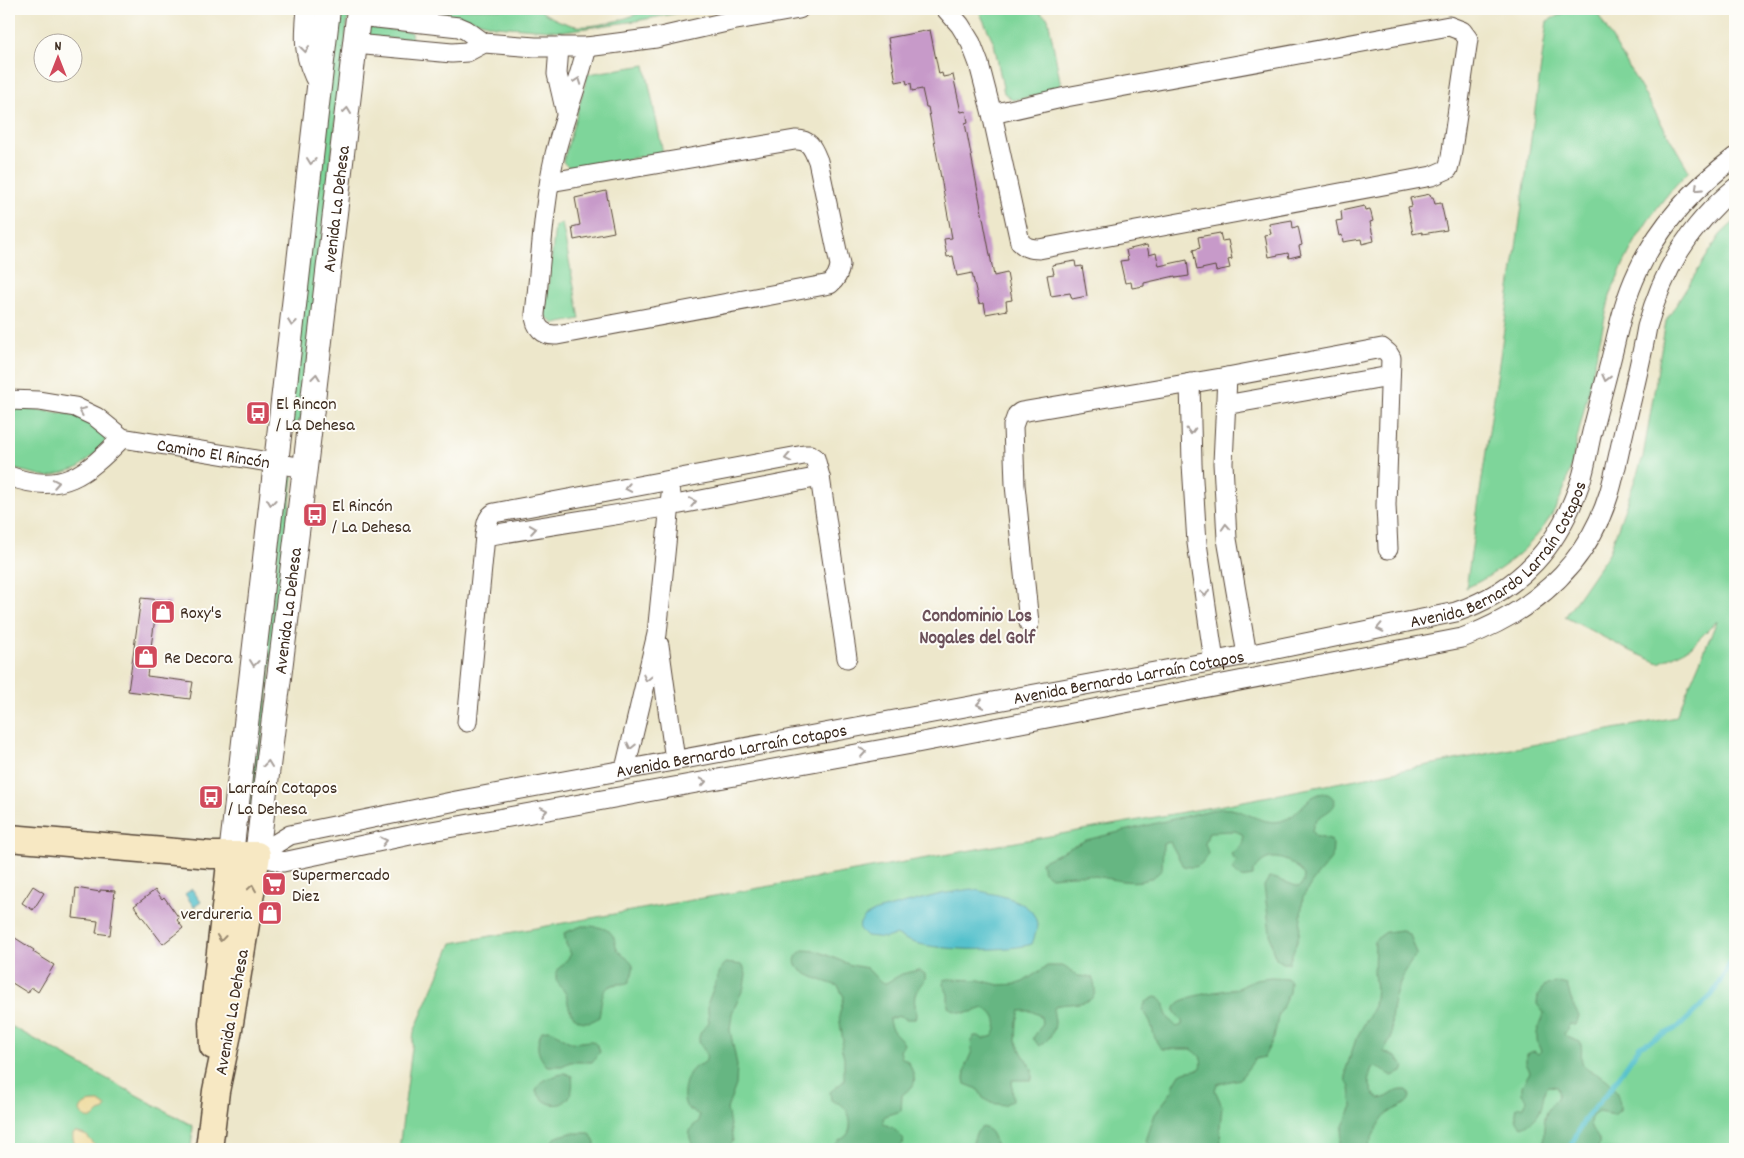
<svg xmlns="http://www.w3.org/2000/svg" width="1744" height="1158" viewBox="0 0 1744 1158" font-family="Dekko,sans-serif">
  <rect width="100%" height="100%" fill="#fdfcf7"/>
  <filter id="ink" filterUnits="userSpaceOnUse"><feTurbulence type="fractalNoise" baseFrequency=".02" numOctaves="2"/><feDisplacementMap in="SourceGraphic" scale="10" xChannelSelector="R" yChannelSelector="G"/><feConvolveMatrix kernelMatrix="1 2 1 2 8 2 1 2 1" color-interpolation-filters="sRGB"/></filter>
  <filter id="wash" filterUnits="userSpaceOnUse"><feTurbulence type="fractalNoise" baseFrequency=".0096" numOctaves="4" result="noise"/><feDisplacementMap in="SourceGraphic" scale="20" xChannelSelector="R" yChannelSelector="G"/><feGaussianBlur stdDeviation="1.12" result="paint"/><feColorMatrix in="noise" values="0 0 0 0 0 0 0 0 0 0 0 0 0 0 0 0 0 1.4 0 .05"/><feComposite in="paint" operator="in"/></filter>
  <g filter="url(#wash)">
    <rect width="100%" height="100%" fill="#ede7cb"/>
    <path fill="#7ed59a" stroke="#5c805c" d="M336,9h13l-48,411 -9,6 -4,-9z
      M395,9h144c7,7 28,16 38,17 14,2 57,-7 67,-17l50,1 -58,11 -72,10 -70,-5 -23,-7z
      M978,9h57l13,9 14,73 -50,9 -8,-7 -10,-50z
      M1572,9h23l94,162c-36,36 -61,77 -79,125 -9,39 -18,79 -27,118 -6,24 -10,48 -17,70 -17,49 -54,83 -100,104l53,-361 28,-206z
      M366,27l45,5 1,8 -47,-3z
      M645,65l18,88 -93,16 -7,-7 25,-88z
      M1735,221v928h-1336l15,-117 38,-89 771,-138 453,-88 41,-96 -26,26 -32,16 -33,-14 -61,-32 44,-64 34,-96 23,-136 54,-86z
      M562,223l18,96 -25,5 -10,-8 10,-90z
      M9,406l68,9 31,22 -10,14 -20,17 -29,9 -40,-9z
      M288,475l5,2 -38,329h-9l19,-143 19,-176z
      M9,1025l184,101 -2,23h-182z"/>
    <path fill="#66b682" stroke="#507050" d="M1323,793c4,1 7,1 10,5 8,10 -12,16 -17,22 -3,4 -3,7 -4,11l3,5 15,4 3,4 -1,14 -20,24 -9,15 -4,38 -10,28h-7l-6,-5 -4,-10 -8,-62 5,-8h5l25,9 4,-4 1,-7c-5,-11 -26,-23 -39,-16 -4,2 -8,7 -12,11v5l-12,2 -9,-8 5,-10 -4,-2 -2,-4c8,-5 15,-11 11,-20l-7,-3 -26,1 -4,12 3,9c-7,13 -10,16 -25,13l-13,-24 -7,2 -1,25c-17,23 -52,8 -75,6 -11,-1 -24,1 -36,2l-8,-6 -2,-9 45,-22 125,-30c7,-1 14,-2 20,-1 16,3 33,16 50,12 20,-5 23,-25 42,-28z
      M582,926c11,0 27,0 32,12 2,4 1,7 3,11 10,14 23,8 12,33 -6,3 -10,1 -16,3 -14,4 -11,20 -14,32 -8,7 -21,7 -27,-3 -4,-6 -4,-13 -6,-20 -3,-5 -10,-11 -10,-17 -1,-9 11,-15 15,-23l-5,-10 -2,-11z
      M1401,930l9,5 7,19c-12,13 -23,40 -25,57 -2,10 1,19 -1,28l-3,4 -4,9 12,5 8,10 -2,5 -10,4 -16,-9 -4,2 -4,11 5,13 7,6c12,-2 12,-10 27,-9 3,4 4,7 1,11 -4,5 -12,7 -18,11 -10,6 -18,26 -23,37h-29l5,-23 9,-20 -2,-18 -4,-9v-10l10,-30 18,-33 2,-17 -2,-15 1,-34 11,-8z
      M803,950l14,1 34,14 16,3 14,15h5l16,-9 17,-4 6,4c2,9 -7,12 -10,21 -2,8 3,16 0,24h-9l-6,-3 -11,3c1,14 9,14 15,25l-4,7 2,7 7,4c2,7 9,18 3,25 -3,3 -7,5 -10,8l-1,16 -16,5 -2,3 1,5 9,4 11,11 -1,3 -4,7h-65c2,-9 7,-8 13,-14 6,-7 3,-25 -5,-30 -3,-2 -8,-3 -11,-5l-1,-8 14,-11v-24l-3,-10 2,-6 -4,-25 5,-19 -6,-11c-11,-4 -62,-17 -35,-36z
      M725,963l18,2 3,9 -2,13 -12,26 -2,17 7,35 -1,20 -9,24 6,32 -7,8h-31c-4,-7 -9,-15 -2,-23 2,-2 5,-3 6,-5v-6c-4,-3 -10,-4 -13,-9 -5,-9 -1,-30 7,-37 3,-4 11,-4 13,-9 3,-10 -11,-15 -6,-26 2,-5 7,-8 9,-12l-1,-10v-10l14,-36z
      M1047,966h16l15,10 14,1c13,32 -18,24 -37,29 -3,7 0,10 0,16 0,9 -7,20 -16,24l-6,-8 9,-13 -1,-9 -10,-5h-11l-3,10 -1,19 6,13 10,16v11h-20l1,20 -9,5 -13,-2 -8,-5 -5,-9 -13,-5 -1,-5 2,-14 6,-14 -1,-10 3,-5h5l4,3 10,-3c7,-11 3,-23 -9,-28 -14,5 -23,8 -36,-1v-13l-5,-10 1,-4 4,-1 31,1 20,5 19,-1 5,-2z
      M1271,977l16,1 3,4 -1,10 -11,25 -4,21 -10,19 -9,2 -15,20 -23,5 -2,6 7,16 -2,21 1,22h-67l-8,-8 9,-27 18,-24 1,-6 6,-10 4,-2 16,-3c5,-9 -1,-15 -9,-20h-29c-13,-13 -5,-24 -20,-39l4,-8 9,-5c10,2 8,8 11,16 2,6 7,10 11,14l5,-2v-4c-3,-5 -9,-8 -7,-13 4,-13 48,-17 59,-19 8,-1 14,-7 22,-10 5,-1 10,-1 15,-2z
      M1555,982l12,3 6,20 6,11 -3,9 -6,-1 -6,10 3,3 13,5c4,7 -2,18 5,25 4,5 13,7 18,10 10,5 18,21 17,33l-6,5 -16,-3 -6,4c-8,16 14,19 5,33h-81l12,-5 8,4h7c1,-10 0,-28 4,-36 4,-9 15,-14 10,-25l-9,-1 -3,3c-4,21 -3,28 -23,38 -7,-7 -7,-10 -5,-20l7,-1 3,-6 -5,-6v-8l8,-14 -4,-9v-9l8,-3 4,3 3,-3c-8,-15 -3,-23 3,-38l-7,-9c1,-14 5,-18 18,-22z
      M547,1030c10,0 13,7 21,11 6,3 17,0 24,0l6,5 2,6 -8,10h-22l-8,4h-15c-10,-12 -12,-20 -5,-35z
      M565,1073l7,3c5,31 -23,38 -36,15 3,-12 19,-15 29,-18z
      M982,1127c13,3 10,13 17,22h-28l5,-16z
      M571,1133h19l5,10 -1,6h-45c2,-13 11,-13 22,-16z"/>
    <path fill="#eeda9e" stroke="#94825e" d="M99,1102l7,5 -1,3 -6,2 -6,6c-7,1 -10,-1 -13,-7 2,-9 11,-9 19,-9z
      M76,1132l11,4 11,13h-20c-3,-5 -6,-8 -5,-15z"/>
    <path fill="#54c1cc" stroke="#487675" d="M192,889l9,13 -7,5 -9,-13z
      M971,889c19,5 64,9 66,36 0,6 -3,13 -5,19 -27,8 -97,7 -123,-3 -5,-2 -9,-5 -14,-6l-9,3 -20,-2 -7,-7 1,-6 5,-6 11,-6 65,-17z"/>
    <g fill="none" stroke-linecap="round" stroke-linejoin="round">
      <path stroke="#54c1cc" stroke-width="5" d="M1569,1149l17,-32 23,-26 31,-45 39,-19 33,-32 23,-40"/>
    </g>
    <g id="blocks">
      <path fill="#c79ac9" d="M930,30l9,44 3,-1 1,4 10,-2 8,37 5,-1 2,11 -3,1 29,153 13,-3 5,27 -6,1 1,9 -21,4 -2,-11 -5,1 -7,-31 -15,3 -4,-20 -6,1 -3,-18 8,-1 -24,-131h-2l-4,-18 -10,2 -1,-8 -4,1 -1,-4 -10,2 -8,-44z
        M606,191l8,41 -40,8 -2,-13 8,-2 -5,-27z
        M1430,194l1,3h2l2,7 6,-1 6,27 -25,4v-2l-9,2 -5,-27 4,-1 -2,-8z
        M1364,206l1,4 5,-1 3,12 -3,1 4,19 -12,3 -1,-5 -18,3 -1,-7 -3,1 -3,-15 6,-1 -1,-9z
        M1292,220l1,8 5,-2 4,19 -3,1 2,9 -12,3 -1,-5 -19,4 -4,-22 6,-1 -2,-10z
        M1220,233l2,8 6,-1 4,19 -4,1 2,8 -14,3 -1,-5 -18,4 -4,-20 7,-2 -2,-11z
        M1147,245l2,10 7,-2 3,13 28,-6 2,16 -13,2 -1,-2 -31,7v3l-12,2 -1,-6 -6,1 -5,-22 8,-1 -2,-10z
        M1075,261l1,6 6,-1 5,30 -15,3 -2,-6 -19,3 -4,-21 7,-1 -2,-9z
        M141,598l30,3 -3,18 -13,-1 -8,58 46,6 -3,17 -62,-8z
        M33,886l11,7 -11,17 -11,-7z
        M76,888l24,4v-2l15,1 -5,44 -14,-2 2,-12 -25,-3z
        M155,890l7,9 2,-2 15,21 -2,2 6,8 -20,16 -29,-38z
        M9,934l25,16 -1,2 21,13 -16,27 -7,-5 -3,6 -19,-12z"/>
    </g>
  </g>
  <g filter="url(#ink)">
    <use href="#blocks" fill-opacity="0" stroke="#564638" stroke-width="1"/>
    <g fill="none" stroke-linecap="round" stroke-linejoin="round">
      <defs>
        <g id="minor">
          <path d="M307,9c-3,31 -4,49 12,77"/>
          <path d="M946,9l14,16 11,18 8,21 13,50 28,128c6,6 11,7 19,7l393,-73 16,-7 3,-12 17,-118 -6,-8 -13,-5 -383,71 -74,17"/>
          <path d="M358,16l101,11 7,3 18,13"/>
          <path d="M355,44l97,9 15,-1 17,-9 51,4h52l69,-9 75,-17 68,-12"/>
          <path d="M559,47l-2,27 9,39"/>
          <path d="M550,182l245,-42c15,-1 18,9 23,21l22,104c-1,9 -4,14 -10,19l-273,51c-14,1 -22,-8 -22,-21 6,-53 8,-108 20,-160 9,-36 23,-70 32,-107"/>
          <path d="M1227,377l-4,86 4,76 20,116"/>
          <path d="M1190,383l2,81 5,79 17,118"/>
          <path id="s1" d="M9,400l30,1 36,6 21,10 26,21 183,30"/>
          <path d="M1225,405l165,-29"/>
          <path d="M9,476c53,20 77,-2 113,-38"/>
          <path d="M485,536l185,-30 150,-29"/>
          <path d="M1029,623l-14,-138 -2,-59 4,-11 4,-3 206,-35 155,-29 6,5 3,5 -5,147 2,44"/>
          <path d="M659,645l16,115"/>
          <path d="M467,722l18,-186c1,-8 1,-18 9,-23l310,-58h6l5,3 5,19 27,181"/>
          <path d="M625,769l32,-135 14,-140"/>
          <path id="s2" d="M257,855l33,-20 166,-34 791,-146 209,-43c66,-23 103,-66 125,-132 5,-15 7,-32 11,-48 7,-28 15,-56 22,-85 6,-26 12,-51 24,-76 22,-47 56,-83 97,-114"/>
          <path d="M257,855l26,7 132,-28 502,-91 545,-105c70,-26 124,-71 147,-144 6,-20 10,-42 15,-63 8,-35 17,-69 23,-104 16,-57 42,-101 88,-139"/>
        </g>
        <g id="tertiary">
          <path d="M231,855l97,-846"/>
          <path id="s3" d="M257,855l48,-387 54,-459"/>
        </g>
        <path id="secondary" d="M9,838l202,17h46l-28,174 -13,62 -7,58
          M213,1046l-1,-23 19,-168"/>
      </defs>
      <use href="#minor" stroke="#564638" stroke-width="21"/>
      <use href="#tertiary" stroke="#564638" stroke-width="26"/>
      <use href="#secondary" stroke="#564638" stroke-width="29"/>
      <use href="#minor" stroke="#fff" stroke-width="19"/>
      <use href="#tertiary" stroke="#fff" stroke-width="24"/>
      <use href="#secondary" stroke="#f7e8c3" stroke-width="26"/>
    </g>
    <defs><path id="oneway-chevron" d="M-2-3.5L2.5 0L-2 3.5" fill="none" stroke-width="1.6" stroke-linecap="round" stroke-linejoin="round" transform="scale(1.25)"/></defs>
    <g stroke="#a79f9a">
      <use href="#oneway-chevron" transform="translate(305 49) rotate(83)"/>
      <use href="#oneway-chevron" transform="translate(578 81) rotate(-70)"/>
      <use href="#oneway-chevron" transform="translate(347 111) rotate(-83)"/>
      <use href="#oneway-chevron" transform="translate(311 161) rotate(97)"/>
      <use href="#oneway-chevron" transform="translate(1698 188) rotate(136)"/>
      <use href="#oneway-chevron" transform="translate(292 323) rotate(97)"/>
      <use href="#oneway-chevron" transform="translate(316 377) rotate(-84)"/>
      <use href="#oneway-chevron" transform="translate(1606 378) rotate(104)"/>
      <use href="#oneway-chevron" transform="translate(82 411) rotate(-157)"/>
      <use href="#oneway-chevron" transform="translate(1191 431) rotate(89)"/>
      <use href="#oneway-chevron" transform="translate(788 458) rotate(169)"/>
      <use href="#oneway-chevron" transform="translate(56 483) rotate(-10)"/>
      <use href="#oneway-chevron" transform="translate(628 488) rotate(170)"/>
      <use href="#oneway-chevron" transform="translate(271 502) rotate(96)"/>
      <use href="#oneway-chevron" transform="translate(693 502) rotate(-11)"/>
      <use href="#oneway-chevron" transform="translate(1226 527) rotate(-93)"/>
      <use href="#oneway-chevron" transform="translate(533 529) rotate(-9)"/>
      <use href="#oneway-chevron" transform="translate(1205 593) rotate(82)"/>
      <use href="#oneway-chevron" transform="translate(1380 628) rotate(168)"/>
      <use href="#oneway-chevron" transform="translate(254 663) rotate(97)"/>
      <use href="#oneway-chevron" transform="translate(647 678) rotate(103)"/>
      <use href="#oneway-chevron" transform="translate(980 704) rotate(170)"/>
      <use href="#oneway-chevron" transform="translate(631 746) rotate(103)"/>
      <use href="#oneway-chevron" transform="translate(863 752) rotate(-10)"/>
      <use href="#oneway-chevron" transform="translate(268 764) rotate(-83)"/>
      <use href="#oneway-chevron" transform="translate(703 782) rotate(-10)"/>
      <use href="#oneway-chevron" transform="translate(544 811) rotate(-10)"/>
      <use href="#oneway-chevron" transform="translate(384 841) rotate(-13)"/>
    </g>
    <g stroke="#998970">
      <use href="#oneway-chevron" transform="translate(252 888) rotate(-81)"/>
      <use href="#oneway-chevron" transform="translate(221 938) rotate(96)"/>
    </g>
  </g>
  <defs>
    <symbol id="bus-square" viewBox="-11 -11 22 22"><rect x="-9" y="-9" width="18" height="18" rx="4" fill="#d1495b" stroke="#fdfcf7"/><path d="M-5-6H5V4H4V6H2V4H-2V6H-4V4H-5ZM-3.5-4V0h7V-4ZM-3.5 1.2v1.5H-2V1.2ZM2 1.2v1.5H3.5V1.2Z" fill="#fff"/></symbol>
    <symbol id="shop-square" viewBox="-11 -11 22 22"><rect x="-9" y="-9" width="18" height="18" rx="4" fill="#d1495b" stroke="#fdfcf7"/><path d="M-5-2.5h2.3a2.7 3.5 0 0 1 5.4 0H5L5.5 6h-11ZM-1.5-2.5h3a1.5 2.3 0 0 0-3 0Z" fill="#fff"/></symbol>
    <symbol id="supermarket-square" viewBox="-11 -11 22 22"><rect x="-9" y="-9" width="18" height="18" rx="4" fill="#d1495b" stroke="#fdfcf7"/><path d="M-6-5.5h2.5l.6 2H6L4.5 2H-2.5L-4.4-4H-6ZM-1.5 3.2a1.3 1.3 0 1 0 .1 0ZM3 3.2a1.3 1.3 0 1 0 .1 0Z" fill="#fff"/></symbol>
  </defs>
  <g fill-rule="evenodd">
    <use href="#bus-square" x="244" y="399" width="28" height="28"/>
    <use href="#bus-square" x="301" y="501" width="28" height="28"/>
    <use href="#shop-square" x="149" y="598" width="28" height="28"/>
    <use href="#shop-square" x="132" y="643" width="28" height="28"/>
    <use href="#bus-square" x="197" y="783" width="28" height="28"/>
    <use href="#supermarket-square" x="260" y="870" width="28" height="28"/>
    <use href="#shop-square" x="256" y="899" width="28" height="28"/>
  </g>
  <g text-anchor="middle" stroke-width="4" stroke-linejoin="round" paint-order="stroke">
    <g font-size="18" fill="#3b2a1e" stroke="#fdfcf7">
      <text dy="6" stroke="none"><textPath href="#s3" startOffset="651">Avenida La Dehesa</textPath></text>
      <text dy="6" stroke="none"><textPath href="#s1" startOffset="216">Camino El Rincón</textPath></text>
      <text dy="6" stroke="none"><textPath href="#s2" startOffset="1296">Avenida Bernardo Larraín Cotapos</textPath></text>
      <text dy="6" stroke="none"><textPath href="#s3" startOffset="246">Avenida La Dehesa</textPath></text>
      <text dy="6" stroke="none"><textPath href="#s2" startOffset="892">Avenida Bernardo Larraín Cotapos</textPath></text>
      <text dy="6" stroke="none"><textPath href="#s2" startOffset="488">Avenida Bernardo Larraín Cotapos</textPath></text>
      <text transform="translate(231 1012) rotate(-80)" y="6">Avenida La Dehesa</text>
    </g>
    <g font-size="18" fill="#3b2a1e" stroke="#fdfcf7" text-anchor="start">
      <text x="276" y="409">El Rincon<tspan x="276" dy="21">/ La Dehesa</tspan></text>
      <text x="332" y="511">El Rincón<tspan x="332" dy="21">/ La Dehesa</tspan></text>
      <text x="180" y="618">Roxy's</text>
      <text x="164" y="663">Re Decora</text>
      <text x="228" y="793">Larraín Cotapos<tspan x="228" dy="21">/ La Dehesa</tspan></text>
      <text x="292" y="880">Supermercado<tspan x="292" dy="21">Diez</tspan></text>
      <text x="252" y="919" text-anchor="end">verdureria</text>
    </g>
    <g font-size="19" font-weight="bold" fill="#6c515a" stroke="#fdfcf7">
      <text x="977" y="621">Condominio Los<tspan x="977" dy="22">Nogales del Golf</tspan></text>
    </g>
  </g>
  <rect width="1744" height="1158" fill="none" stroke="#fdfcf7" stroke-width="30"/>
  <g transform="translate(58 58)"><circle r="24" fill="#fdfcf7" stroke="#afa8a0"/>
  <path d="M0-4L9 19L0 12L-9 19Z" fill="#d1495b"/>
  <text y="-8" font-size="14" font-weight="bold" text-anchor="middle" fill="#3b2a1e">N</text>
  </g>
</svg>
